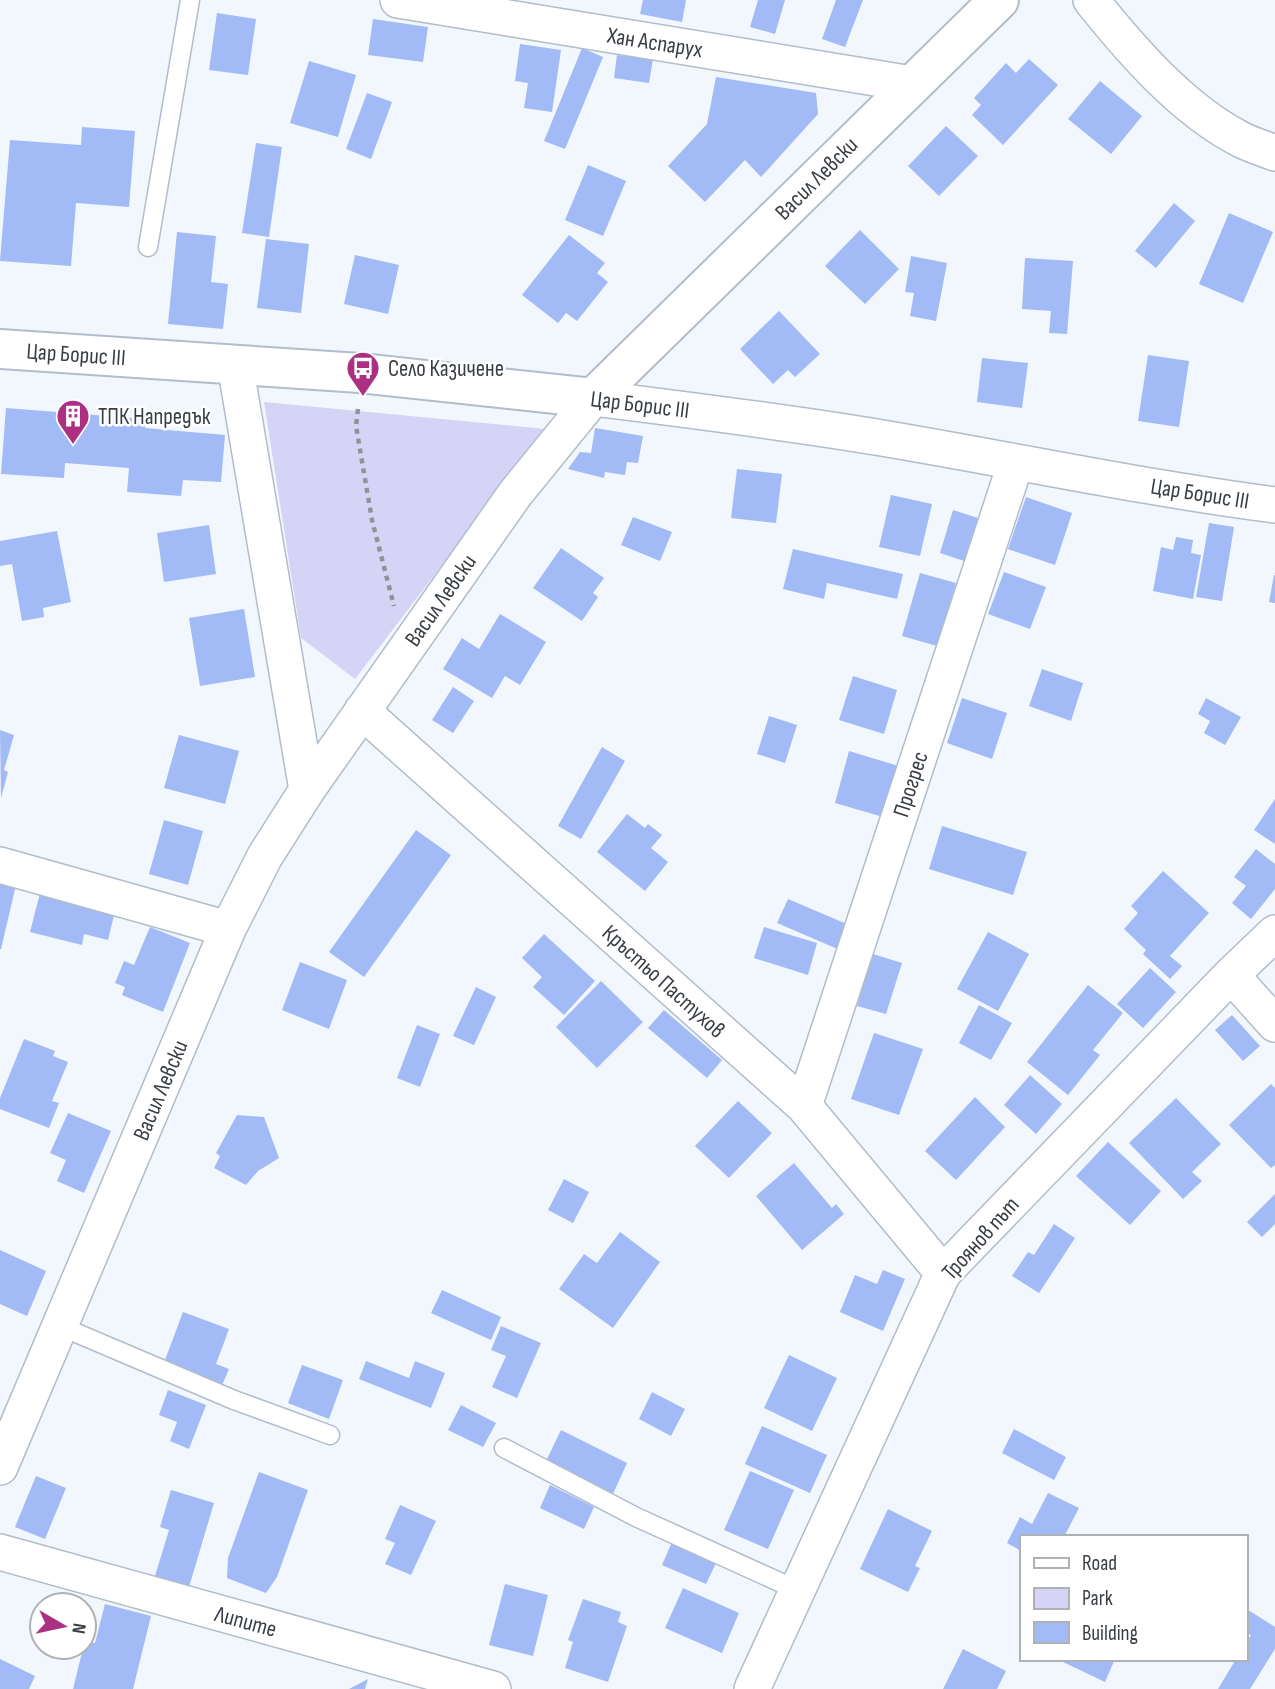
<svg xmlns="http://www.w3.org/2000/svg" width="1275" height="1689" viewBox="0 0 1275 1689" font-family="'Sofia Sans Condensed',sans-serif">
  <rect width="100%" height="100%" fill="#f2f7fd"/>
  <path fill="#d5d4f6" d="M264,402l282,27 -191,250 -54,-41z"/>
  <path fill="#a2baf5" d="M643,0h43l-4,22 -42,-8z
    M758,0h27l-10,34 -25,-7z
    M836,0h27l-18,47 -23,-8z
    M217,13l39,6 -8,56 -39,-5z
    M373,19l55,8 -5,35 -55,-7z
    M520,44l41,6 -9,62 -28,-4 4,-25 -13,-2z
    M582,48l21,9 -38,92 -21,-8z
    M617,55l36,4 -4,24 -35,-5z
    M1029,59l29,26 -55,60 -31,-30 9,-10 -7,-7 32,-35 10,10z
    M309,61l47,14 -18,62 -48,-14z
    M716,77l100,16 2,21 -57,63 -16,-17 -40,42 -37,-36 39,-42z
    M1100,81l42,35 -31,38 -43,-35z
    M367,93l25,9 -21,57 -25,-10z
    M946,126l32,30 -39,40 -31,-30z
    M82,127l53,4 -6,76 -53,-4 -5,63 -71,-5 10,-121 71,5z
    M256,143l26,4 -13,90 -27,-4z
    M588,165l38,16 -23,55 -38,-16z
    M1174,203l21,18 -39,47 -21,-17z
    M1229,213l44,19 -30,71 -44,-19z
    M860,230l39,39 -34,35 -40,-38z
    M177,232l39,4 -5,46 17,2 -5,45 -55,-5z
    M569,235l36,28 -8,10 11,9 -31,39 -11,-8 -8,10 -36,-28z
    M266,239l43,5 -8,69 -44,-5z
    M355,255l44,10 -11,49 -44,-10z
    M911,256l36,7 -11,58 -26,-5 4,-23 -9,-1z
    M1025,258l48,3 -6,73 -18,-1 2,-22 -29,-2z
    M779,311l41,43 -25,23 -7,-7 -15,14 -33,-35z
    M1148,355l41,6 -10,66 -41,-6z
    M982,358l46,5 -6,45 -45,-6z
    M6,408l140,11 -1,9 80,7 -4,47 -38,-2 -2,16 -54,-4 2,-24 -64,-5 -1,15 -63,-4z
    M595,428l48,8 -5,27 -11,-1 -2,13 -20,-3 -1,6 -36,-9 12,-17 11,1z
    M737,469l45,5 -6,49 -45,-5z
    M891,495l41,9 -12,52 -41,-9z
    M1026,497l46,16 -17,52 -47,-16z
    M953,510l28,9 -14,43 -27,-9z
    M633,517l39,15 -12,29 -39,-16z
    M1209,523l25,4 -12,74 -26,-4z
    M209,525l7,49 -52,8 -7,-49z
    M57,531l14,71 -28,6 1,9 -22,4 -10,-57 -12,2v-25z
    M1176,537l17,3 -2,13 10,2 -8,44 -40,-8 8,-44 12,3z
    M561,548l43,30 -11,15 5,4 -16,24 -49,-33z
    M793,549l110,25 -6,25 -70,-16 -3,16 -41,-10z
    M1004,572l42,15 -16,42 -42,-15z
    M920,573l36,10 -19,63 -35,-10z
    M1274,575h1v28l-6,-1z
    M244,609l11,68 -55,9 -11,-68z
    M500,614l46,28 -26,43 -15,-9 -13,22 -49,-29 19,-31 17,11z
    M1042,669l41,14 -12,38 -42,-15z
    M853,676l44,14 -13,44 -45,-14z
    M453,687l21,14 -21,32 -21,-13z
    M962,698l45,15 -15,46 -45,-16z
    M1206,698l35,19 -16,28 -21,-12 6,-12 -12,-7z
    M769,716l28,9 -12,38 -28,-9z
    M0,730l14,5 -10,35 4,2 -7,26z
    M179,735l60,16 -14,53 -61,-16z
    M602,747l23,14 -44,78 -23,-13z
    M849,751l56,17 -15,51 -55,-16z
    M1275,799v45l-21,-14z
    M627,814l18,14 3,-4 14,11 -11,13 17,14 -23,29 -48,-39z
    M164,820l39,11 -15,54 -39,-11z
    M942,826l85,26 -14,43 -84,-26z
    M416,830l35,25 -87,122 -35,-25z
    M1256,849l19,15v25l-24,30 -19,-16 14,-17 -12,-9z
    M1163,871l46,42 -39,43 12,10 -12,13 -27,-25 3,-4 -22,-21 14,-16 -7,-7z
    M0,882l16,3 -15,64h-1z
    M40,893l75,18 -7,29 -24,-6 -2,11 -52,-13z
    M788,899l61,26 -9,25 -63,-27z
    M150,927l40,16 -27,69 -41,-17 3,-8 -10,-4 9,-22 10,4z
    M764,927l53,16 -9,32 -54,-17z
    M988,932l41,22 -31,57 -41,-22z
    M544,934l51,47 -31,34 -31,-28 9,-10 -20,-19z
    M873,954l29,9 -16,51 -29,-8z
    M300,962l47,18 -18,49 -47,-19z
    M1150,968l26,24 -33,36 -26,-24z
    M601,981l42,41 -46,46 -41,-41z
    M1088,985l35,28 -30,37 7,5 -32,40 -41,-33z
    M476,987l20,10 -22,48 -21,-9z
    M979,1005l33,18 -21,37 -32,-17z
    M664,1010l58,50 -15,18 -59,-50z
    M1232,1015l28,31 -17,15 -28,-31z
    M417,1025l23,9 -20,53 -23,-9z
    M874,1033l49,16 -24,66 -48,-16z
    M24,1039l31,12 -2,5 15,6 -16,39 7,2 -10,25 -49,-19v-11z
    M1030,1075l32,29 -26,30 -32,-29z
    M1271,1084l4,4v77l-4,3 -42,-43z
    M975,1097l30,30 -49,53 -31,-29z
    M1176,1098l45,46 -29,28 10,9 -19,18 -54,-56z
    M738,1101l34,32 -43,45 -34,-32z
    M68,1113l43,18 -27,62 -27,-12 9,-21 -16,-7z
    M237,1115l27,2 15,41 -21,13 -12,14 -32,-17 6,-12 -4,-3z
    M1108,1142l53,49 -31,34 -54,-49z
    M794,1163l38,45 4,-4 8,10 -42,36 -46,-54z
    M564,1179l25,13 -16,31 -25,-13z
    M1275,1194v30l-13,13 -15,-15z
    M1054,1224l21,14 -36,55 -27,-17 16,-24 6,3z
    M620,1232l40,30 -47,66 -54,-39 25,-35 13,9z
    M0,1250l46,21 -19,45 -27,-12z
    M883,1270l22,9 -22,52 -43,-19 15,-37 22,9z
    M442,1290l59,27 -10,23 -60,-27z
    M183,1312l46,17 -13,35 13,5 -9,21 -58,-22z
    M501,1326l40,17 -24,55 -25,-11 14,-31 -15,-6z
    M789,1355l48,23 -25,53 -48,-23z
    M366,1361l43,17 6,-17 30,12 -14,35 -72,-29z
    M302,1365l41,15 -14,39 -41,-16z
    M168,1390l38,15 -17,44 -19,-8 7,-19 -18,-7z
    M652,1392l33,17 -14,27 -32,-17z
    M461,1405l35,18 -13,24 -35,-17z
    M762,1426l65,29 -17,38 -65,-29z
    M1014,1429l52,28 -12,23 -52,-27z
    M561,1430l66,33 -14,31 -67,-33z
    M750,1471l44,19 -26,59 -44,-19z
    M259,1472l49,18 -31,87 -11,16 -39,-15 1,-20z
    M36,1476l30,12 -21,51 -30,-12z
    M550,1485l44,22 -10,22 -44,-21z
    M171,1490l43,13 -25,84 -34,-11 14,-46 -9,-3z
    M1048,1493l31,15 -15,29h-43v14l-14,-8 13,-26 12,7z
    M400,1505l36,16 -25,54 -26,-11 10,-21 -10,-4z
    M888,1509l44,22 -17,35 5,2 -12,24 -48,-23z
    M672,1542l45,19 -11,23 -44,-19z
    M505,1584l43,11 -15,61 -44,-11z
    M683,1588l56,25 -17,40 -57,-25z
    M583,1599l38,13 -3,10 9,4 -19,56 -43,-14 8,-26 -5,-2z
    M105,1604l46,12 -18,73h-60l12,-49 10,3z
    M1245,1608l30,19v22l-25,40h-32l18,-30h9v-14l6,-10 -6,-3z
    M963,1649l43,22 -9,18h-54z
    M0,1659l35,17 -6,13h-29z
    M1065,1659h50l-10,23 -42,-20z
    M368,1679l-3,10h-16z"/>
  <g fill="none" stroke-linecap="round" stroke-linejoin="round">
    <defs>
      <path id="service" d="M148,247l42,-247
        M60,1326l174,74 96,35
        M504,1448l132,69 161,73"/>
      <path id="minor" d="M398,0l514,84
        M1091,0c40,50 91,109 149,139 11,6 23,9 35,14
        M235,364l72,426
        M362,711l442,395 139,167
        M0,865l228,64
        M1231,975l44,49
        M804,1106l212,-644
        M0,1467l228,-538 37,-73 42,-66 208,-296 78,-96c97,12 193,24 289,40 131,22 261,50 393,67
        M0,1552l493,137
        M752,1689l191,-416 288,-298 44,-42"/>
      <path id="tertiary" d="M0,349l360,24 233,25 406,-398"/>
    </defs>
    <use href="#service" stroke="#b1bdca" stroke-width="21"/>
    <use href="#minor" stroke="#b1bdca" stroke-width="38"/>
    <use href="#tertiary" stroke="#b1bdca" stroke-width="42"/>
    <path stroke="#8e9499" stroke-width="4.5" stroke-dasharray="5 5" stroke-linecap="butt" d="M358,409l-2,17 16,94 22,86"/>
    <use href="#service" stroke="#fff" stroke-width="18"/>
    <use href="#minor" stroke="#fff" stroke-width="35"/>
    <use href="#tertiary" stroke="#fff" stroke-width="38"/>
  </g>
  <defs>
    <symbol id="bus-pin" viewBox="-11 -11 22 30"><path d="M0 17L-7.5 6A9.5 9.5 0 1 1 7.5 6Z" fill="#ab3082" stroke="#fff"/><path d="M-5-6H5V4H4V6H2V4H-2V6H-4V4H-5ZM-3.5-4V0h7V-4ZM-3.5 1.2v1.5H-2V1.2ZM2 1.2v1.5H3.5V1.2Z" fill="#fff"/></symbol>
    <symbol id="building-pin" viewBox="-11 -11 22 30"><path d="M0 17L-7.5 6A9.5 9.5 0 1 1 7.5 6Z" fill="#ab3082" stroke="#fff"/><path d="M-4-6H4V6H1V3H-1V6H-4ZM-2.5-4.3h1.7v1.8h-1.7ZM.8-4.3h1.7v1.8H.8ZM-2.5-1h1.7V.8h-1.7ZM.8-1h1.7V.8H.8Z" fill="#fff"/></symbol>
  </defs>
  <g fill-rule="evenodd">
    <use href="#bus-pin" x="344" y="349" width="38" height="52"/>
    <use href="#building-pin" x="54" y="397" width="38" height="52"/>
  </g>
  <g text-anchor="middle" stroke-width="5" stroke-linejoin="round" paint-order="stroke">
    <g font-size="23" fill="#383e43" stroke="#fff">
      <text transform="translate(655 42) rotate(9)" y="8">Хан Аспарух</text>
      <text transform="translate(816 178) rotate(-45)" y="8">Васил Левски</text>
      <text transform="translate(76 354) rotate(4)" y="8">Цар Борис III</text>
      <text transform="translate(640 404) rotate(7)" y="8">Цар Борис III</text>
      <text transform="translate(1200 493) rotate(9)" y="8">Цар Борис III</text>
      <text transform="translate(440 600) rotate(-55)" y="8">Васил Левски</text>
      <text transform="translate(910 784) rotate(-72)" y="8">Прогрес</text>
      <text transform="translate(664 981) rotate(42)" y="8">Кръстьо Пастухов</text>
      <text transform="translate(160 1090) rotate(-67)" y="8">Васил Левски</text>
      <text transform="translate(980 1238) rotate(-48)" y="8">Троянов път</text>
      <text transform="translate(246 1621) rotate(15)" y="8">Липите</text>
    </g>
    <g font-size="23" fill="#383e43" stroke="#fff" text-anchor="start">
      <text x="388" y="376">Село Казичене</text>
      <text x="98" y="424">ТПК Напредък</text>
    </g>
  </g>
  <rect x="1020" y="1535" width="228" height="126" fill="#ffffff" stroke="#afb2b4" stroke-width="2"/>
  <rect x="1034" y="1558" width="35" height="10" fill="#ffffff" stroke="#afb2b4" stroke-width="2"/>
  <text x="1082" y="1570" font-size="21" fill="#383e43">Road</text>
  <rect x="1034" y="1588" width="35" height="21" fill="#d5d4f6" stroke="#afb2b4" stroke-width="2"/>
  <text x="1082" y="1605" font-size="21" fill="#383e43">Park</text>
  <rect x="1034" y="1622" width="35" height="21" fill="#a2baf5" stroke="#afb2b4" stroke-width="2"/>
  <text x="1082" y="1640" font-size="21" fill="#383e43">Building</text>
  <g transform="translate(63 1626) rotate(99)"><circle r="33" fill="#ffffff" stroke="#afb2b4" stroke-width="2"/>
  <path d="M0-5L12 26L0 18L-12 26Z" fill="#ab3082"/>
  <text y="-10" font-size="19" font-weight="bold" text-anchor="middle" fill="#383e43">N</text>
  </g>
</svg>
